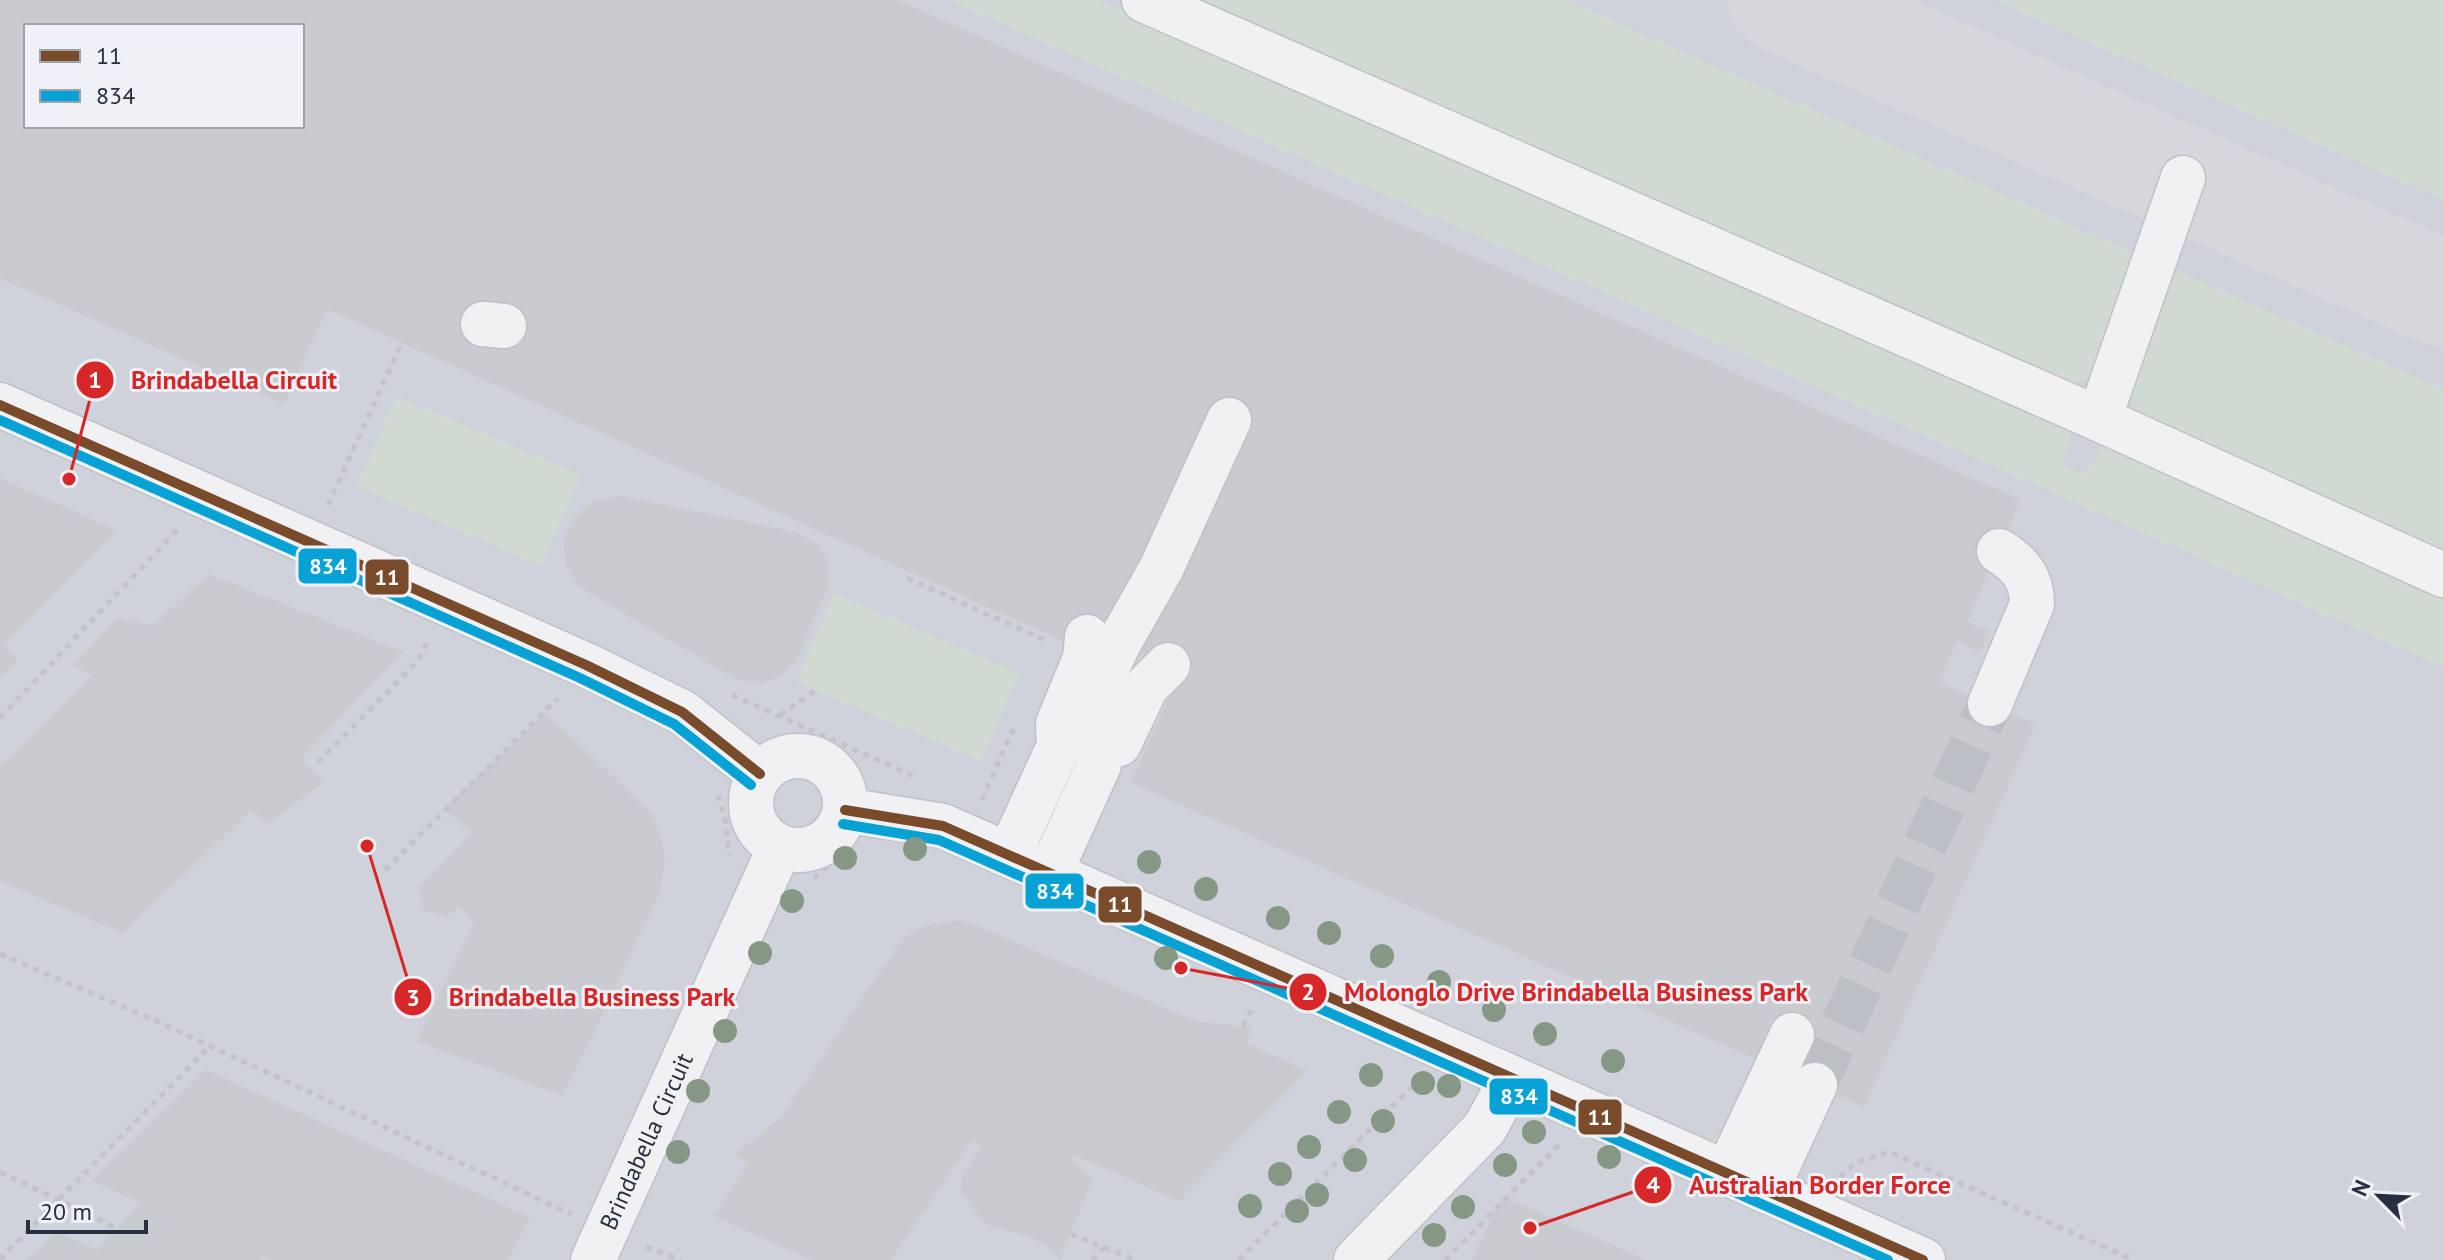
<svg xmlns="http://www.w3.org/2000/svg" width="2443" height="1260" viewBox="0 0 2443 1260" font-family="'PT Sans',sans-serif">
  <rect width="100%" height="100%" fill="#e1e3e7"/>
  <path fill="#cfd2da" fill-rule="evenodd" d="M0,0h2443v1260h-2443zM26,26h276v100h-276z"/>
  <path fill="#d1dad2" d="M948,0h150l974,427 -9,39 22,9 20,-33 338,155v70z
    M1191,0h376l565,252 4,24 -38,94 -11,11 -20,2z
    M1993,0h450v200z
    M2171,268l272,121v167l-301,-140 -15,-16z
    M396,396l185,79 -40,91 -184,-79z
    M834,593l185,80 -38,88 -185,-79z"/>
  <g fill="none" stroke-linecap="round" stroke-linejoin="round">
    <path stroke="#d6d7db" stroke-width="106" d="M1782,0l661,294"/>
  </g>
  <path fill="#c9cbcf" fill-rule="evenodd" d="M0,0h897l1124,500 -54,122 22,9 -9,21 -23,-10 -17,41 96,41 -172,383 -733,-324 49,-112 -106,-48 -9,19 -738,-333 -43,95 -284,-126zM26,26h276v100h-276z
    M0,478l117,52 -113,116 13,14 -17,18z
    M621,496l174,36 23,13 11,21 -1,22 -33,74 -12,12 -21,10 -27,-5 -157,-93 -12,-21 -2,-16 1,-13 7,-15 21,-20z
    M209,574l194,78 -103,108 25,21 -56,43 -18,-14 -128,123 -123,-52v-115l93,-91 -20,-9 44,-48 36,7z
    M545,712l107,102 10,25 3,23 -5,31 -97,203 -147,-55 58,-118 -14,-18 -13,11 -23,-5 -6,-23 54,-55 -27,-23z
    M948,921h12l16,4 219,96 58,6 -7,16 61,28 -128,130 -104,-46 -3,5 21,19 -33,80 -13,-12 -14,-9 -42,-12 -12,-9 -12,-16 -6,-9v-14l20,-31 -8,-8 -82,121h-80l-97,-44 34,-52 -13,-10 46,-37 115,-169 9,-10 14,-10z
    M206,1070l324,147 -22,43h-236l-10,-4 -2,4h-234l30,-28 41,18 43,-48 -49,-21z
    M1502,1196l144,64h-174z"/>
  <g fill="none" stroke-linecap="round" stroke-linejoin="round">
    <path stroke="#bcbfc6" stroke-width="44" stroke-dasharray="44 22" stroke-linecap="butt" d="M1815,1085l175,-381"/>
    <defs>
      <g id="minor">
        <path d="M1144,0l955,419 344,156"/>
        <path d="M483,324l21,2"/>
        <path d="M0,405l586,260 96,47 78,62"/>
        <path d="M2099,419l84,-241"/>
        <path d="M1990,704l42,-100c0,-26 -12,-40 -33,-53"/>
        <path d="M1119,744l27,-57 22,-22"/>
        <path d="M1059,746l17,-13 43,-90 42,-74 68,-149"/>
        <circle cx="798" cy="803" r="47"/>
        <path d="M845,810l98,16 980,434"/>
        <path d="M1009,855l50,-109 -1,-22 27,-66 2,-21"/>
        <path d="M1050,873l49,-108 -3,-24 20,-41"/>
        <path d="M1727,1173l65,-138"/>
        <path d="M1766,1191l49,-106"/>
        <path id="s1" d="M593,1260l187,-413"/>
        <path d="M1356,1260l129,-132 27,-50"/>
      </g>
    </defs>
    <use href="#minor" stroke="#bfc1c5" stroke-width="47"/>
    <path stroke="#c3c4ca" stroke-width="5" stroke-dasharray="6 6" stroke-linecap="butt" d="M328,505l74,-163
      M907,578l140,63
      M732,695l184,82
      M780,715l36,-25
      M0,718l178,-189
      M318,762l101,-102 8,-19
      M718,795l8,27 3,34
      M982,800l33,-75
      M385,870l173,-172
      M814,878l17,-14 26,-8
      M0,954l150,64 421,196
      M1243,1026l10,-19
      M0,1172l116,56
      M1840,1177l15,-14 34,-11 245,108
      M1071,1234l65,26
      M646,1247l35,13
      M0,1259l210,-213
      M1092,1260l13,-13
      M1239,1260l180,-180
      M1445,1260l115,-116"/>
    <use href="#minor" stroke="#f1f1f3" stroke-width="44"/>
    <defs>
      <path id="bus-1" d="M0,405l586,260 96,47 78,62
        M845,810l98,16 980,434"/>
      <path id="bus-2" d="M0,420l580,258 94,46 77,61
        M843,824l96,16 949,420"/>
    </defs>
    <use href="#bus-1" stroke="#eff1f6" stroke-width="16"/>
    <use href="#bus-2" stroke="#eff1f6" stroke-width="16"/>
    <use href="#bus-1" stroke="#7a4b2a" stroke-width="10"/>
    <use href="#bus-2" stroke="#06a1d5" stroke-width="10"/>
  </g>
  <g fill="#869885">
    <circle cx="915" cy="849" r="12"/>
    <circle cx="845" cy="858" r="12"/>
    <circle cx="1149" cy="862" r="12"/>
    <circle cx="1206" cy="889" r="12"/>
    <circle cx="792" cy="901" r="12"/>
    <circle cx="1278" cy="918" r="12"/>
    <circle cx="1329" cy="933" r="12"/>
    <circle cx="760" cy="953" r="12"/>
    <circle cx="1382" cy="956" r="12"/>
    <circle cx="1166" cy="958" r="12"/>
    <circle cx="1439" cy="982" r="12"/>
    <circle cx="1494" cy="1010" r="12"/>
    <circle cx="725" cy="1031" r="12"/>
    <circle cx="1545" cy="1034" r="12"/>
    <circle cx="1613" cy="1061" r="12"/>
    <circle cx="1371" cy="1075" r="12"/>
    <circle cx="1423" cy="1083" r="12"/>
    <circle cx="1449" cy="1086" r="12"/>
    <circle cx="698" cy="1091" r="12"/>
    <circle cx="1339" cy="1112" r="12"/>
    <circle cx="1383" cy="1121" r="12"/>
    <circle cx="1534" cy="1132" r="12"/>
    <circle cx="1309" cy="1147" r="12"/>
    <circle cx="678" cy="1152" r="12"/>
    <circle cx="1609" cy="1157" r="12"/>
    <circle cx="1355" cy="1160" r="12"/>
    <circle cx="1505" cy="1165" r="12"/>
    <circle cx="1280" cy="1174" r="12"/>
    <circle cx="1317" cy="1195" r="12"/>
    <circle cx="1250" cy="1206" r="12"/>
    <circle cx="1463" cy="1207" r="12"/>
    <circle cx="1297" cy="1211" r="12"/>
    <circle cx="1434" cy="1235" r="12"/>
  </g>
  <g text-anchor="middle" stroke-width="6" stroke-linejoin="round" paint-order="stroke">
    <g font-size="24" fill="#282f40" stroke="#eff1f6">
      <text dy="8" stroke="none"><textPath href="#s1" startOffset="130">Brindabella Circuit</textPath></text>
    </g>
  </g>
  <path fill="none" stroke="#d62828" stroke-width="3" d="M69 479L95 380M1181 968L1308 992M367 846L413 997M1530 1228L1653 1185"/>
  <g fill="#d62828" stroke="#eff1f6" stroke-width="3">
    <circle cx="69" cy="479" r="8"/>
    <circle cx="1181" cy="968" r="8"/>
    <circle cx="367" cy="846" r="8"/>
    <circle cx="1530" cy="1228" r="8"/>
    <circle cx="95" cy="380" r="20"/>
    <circle cx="1308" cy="992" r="20"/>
    <circle cx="413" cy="997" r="20"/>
    <circle cx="1653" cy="1185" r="20"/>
  </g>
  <g font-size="24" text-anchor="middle" font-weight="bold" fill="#fff">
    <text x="95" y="388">1</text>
    <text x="1308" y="1000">2</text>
    <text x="413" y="1006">3</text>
    <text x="1653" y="1193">4</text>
  </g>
  <g font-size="26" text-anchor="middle" font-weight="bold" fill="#d62828" stroke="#eff1f6" stroke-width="6" stroke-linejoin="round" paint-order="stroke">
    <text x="234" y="389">Brindabella Circuit</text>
    <text x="1576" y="1001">Molonglo Drive Brindabella Business Park</text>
    <text x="592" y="1006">Brindabella Business Park</text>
    <text x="1820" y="1194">Australian Border Force</text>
  </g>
  <g stroke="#eff1f6" stroke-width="3">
    <rect x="297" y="547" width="61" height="38" rx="8" fill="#06a1d5"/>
    <rect x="364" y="558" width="46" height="38" rx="8" fill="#7a4b2a"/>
    <rect x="1024" y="872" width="61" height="38" rx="8" fill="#06a1d5"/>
    <rect x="1097" y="885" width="46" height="39" rx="8" fill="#7a4b2a"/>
    <rect x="1488" y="1077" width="61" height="39" rx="8" fill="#06a1d5"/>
    <rect x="1577" y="1098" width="46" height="38" rx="8" fill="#7a4b2a"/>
  </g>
  <g font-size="22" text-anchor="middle" font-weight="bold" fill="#fff">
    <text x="328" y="574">834</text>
    <text x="387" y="585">11</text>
    <text x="1055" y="899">834</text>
    <text x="1120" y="912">11</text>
    <text x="1519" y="1104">834</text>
    <text x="1600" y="1125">11</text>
  </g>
  <rect x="24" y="24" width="280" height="104" fill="#eff1f6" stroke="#9fa3ad" stroke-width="2"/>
  <rect x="40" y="50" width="40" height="12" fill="#7a4b2a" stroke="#9fa3ad" stroke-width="2"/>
  <text x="96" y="64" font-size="24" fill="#282f40">11</text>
  <rect x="40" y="90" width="40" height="12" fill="#06a1d5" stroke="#9fa3ad" stroke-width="2"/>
  <text x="96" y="104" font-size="24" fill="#282f40">834</text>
  <g transform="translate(2379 1196) rotate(294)" stroke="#eff1f6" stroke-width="6" paint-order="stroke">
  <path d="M0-6L14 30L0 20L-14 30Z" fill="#282f40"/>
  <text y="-12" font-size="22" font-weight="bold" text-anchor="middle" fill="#282f40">N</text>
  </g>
  <path d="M28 1220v12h118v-12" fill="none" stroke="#282f40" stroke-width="4"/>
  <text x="40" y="1220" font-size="24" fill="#282f40" stroke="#eff1f6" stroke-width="6" paint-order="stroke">20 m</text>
</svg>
